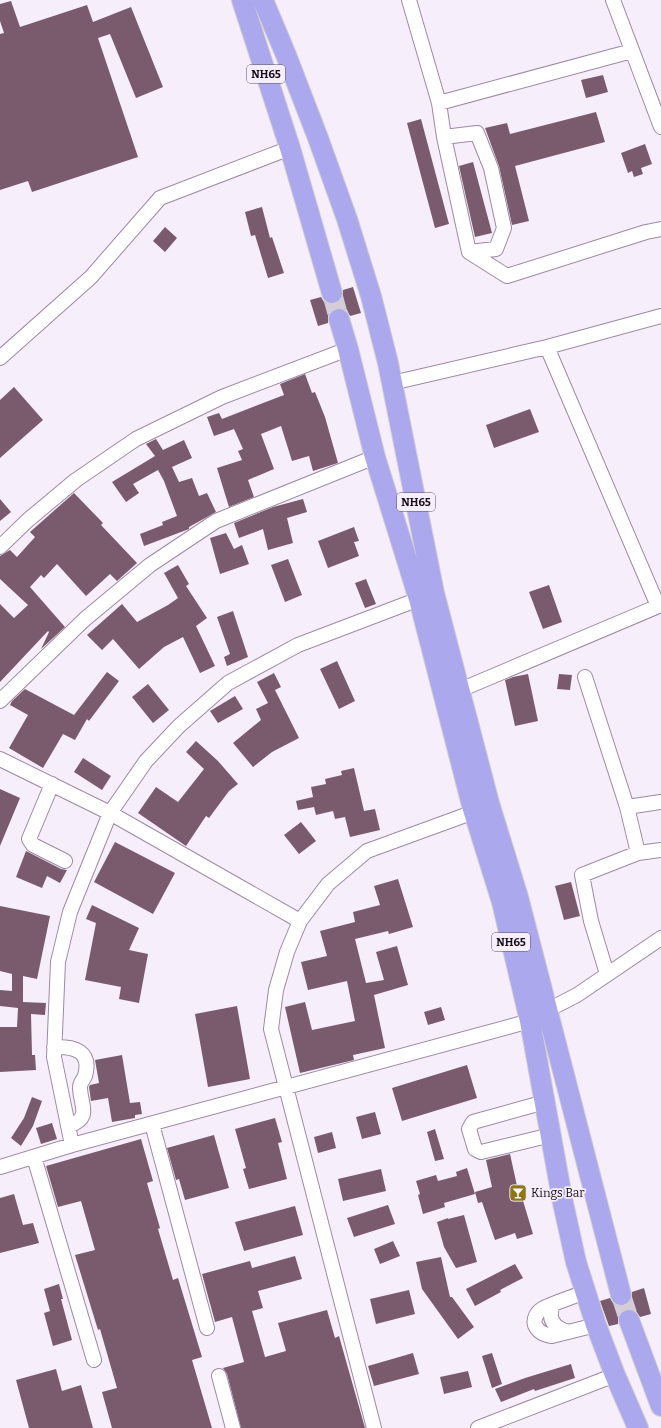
<svg xmlns="http://www.w3.org/2000/svg" width="661" height="1428" viewBox="0 0 661 1428" font-family="Bitter,serif">
  <rect width="100%" height="100%" fill="#f7eefb"/>
  <path fill="#7a5b6e" d="M11,1l9,26 67,-22 6,17 38,-15 32,80 -27,11 -26,-64 -12,4 40,119 -106,35 -4,-11 -28,9v-156l4,-1 -4,-12v-17z
    M603,75l5,17 -22,6 -5,-18z
    M596,112l9,30 -90,24 14,55 -17,4 -13,-59 -14,-38 22,-5 3,11z
    M421,119l28,105 -14,4 -28,-105z
    M645,144l7,20 -11,4 2,6 -9,3 -2,-6 -4,2 -7,-20z
    M473,162l19,71 -17,4 -16,-71z
    M262,207l8,31 2,-1 12,36 -16,5 -13,-43 -4,1 -6,-24z
    M165,227l12,11 -12,14 -12,-11z
    M353,287l8,26 -11,3 -3,-6 -6,-2h-5l-5,3 -3,5v7l-10,3 -8,-26 11,-3 3,5 5,2h7l5,-3 2,-5v-6z
    M305,374l7,19 3,-1 10,25 13,46 -25,8 -4,-15 -17,5 -11,-35 -20,8 13,35 -26,11 6,17 -25,10 -12,-39 25,-8 -4,-9 5,-2 -9,-20 -20,7 -7,-19 12,-4 3,6 62,-24 -4,-11z
    M14,387l29,33 -43,38v-58z
    M530,409l9,23 -45,16 -8,-23z
    M156,439l7,11 21,-10 8,18 -20,9 7,15 13,-4 7,18 8,-3 9,19 -27,15v2l-45,17 -4,-12 23,-9 -1,-3 15,-6 -13,-35 -6,-11 -25,14 6,9 -13,9 -14,-20 43,-26 -9,-12z
    M74,493l29,30 -2,2 36,38 -20,18 -7,-7 -24,22 -29,-32 -13,14 -3,-3 -11,12 35,40 -24,22 8,-17 -1,-1 -48,51v-78l14,14 14,-13 -28,-26v-23l10,-6 7,7 18,-20 -5,-5z
    M0,499l11,13 -11,9z
    M303,499l4,13 -20,6 6,25 -25,7 -5,-21 -24,9 -5,-15 39,-16z
    M354,527l5,14 -5,1 5,14 -31,12 -10,-27z
    M226,533l8,16 8,-4 7,19 -29,10 -10,-36z
    M288,559l14,36 -17,7 -14,-37z
    M178,565l11,19 -3,2 21,32 -11,8 19,40 -15,7 -17,-36 -19,10 -25,22 -26,-30 -11,11 -15,-15 35,-31 15,18 31,-17 10,-7 -14,-25z
    M366,579l10,25 -11,4 -10,-25z
    M549,585l13,37 -19,7 -14,-37z
    M233,611l15,46 -21,9 -3,-9 6,-3 -13,-37z
    M337,661l18,40 -16,8 -19,-40z
    M107,672l12,9 -30,40 -2,-2 -12,21 -12,-6 -20,34 -34,-20 19,-33 -18,-10 2,-4 13,-12 49,26z
    M274,673l7,14 -6,3 24,48 -27,14 -19,15 -20,-24 28,-23 -5,-11 12,-6 -11,-21z
    M528,674l10,47 -23,5 -10,-46 8,-3z
    M559,674l13,1 -2,15 -13,-1z
    M148,684l21,26 -16,13 -21,-26z
    M235,696l8,13 -25,14 -8,-12z
    M196,741l22,20 20,23 -9,7 -20,27 -3,-2 -20,30 -48,-33 18,-26 22,15 26,-33 -18,-17z
    M83,758l28,18 -9,14 -28,-18z
    M354,768l10,43 11,-2 5,21 -30,7 -5,-20 -10,2 -2,-8 -17,4 -2,-8 -16,3 -2,-9 17,-4 -2,-10 15,-3 -1,-5 17,-4 -1,-4z
    M0,789l20,9 -20,48z
    M301,822l15,19 -17,13 -15,-19z
    M115,842l60,31 -22,41 -59,-32z
    M26,851l35,18 6,1 -7,13 -13,-7 -5,12 -26,-11z
    M398,879l15,48 -24,7 -1,-3 -33,8 11,44 18,-3 -8,-28 21,-6 11,39 -34,10 11,53 -32,7 1,5 -54,13 -15,-66 20,-5 7,28 43,-9 -8,-40 -39,9 -7,-28 26,-6 -7,-25 35,-9 -2,-10 27,-7 -6,-19z
    M571,882l9,34 -16,4 -9,-34z
    M92,905l47,23 -10,22 19,4 -9,49 -20,-4 2,-12 -36,-7 11,-57 -10,-4z
    M0,906l50,10 -13,63 -14,-3v26l23,1 -1,12 -14,-1 1,41h3l1,15 -36,2v-45h17l1,-19 -18,-2v-16l12,1v-17l-12,-3z
    M237,1006l13,73 -42,8 -13,-73z
    M441,1007l4,13 -17,5 -4,-13z
    M122,1055l8,48 10,-1 2,12 -7,1v3l-23,4 -4,-24 -17,3 -2,-14 1,-2 9,-2 -4,-23z
    M467,1065l10,33 -75,23 -10,-33z
    M32,1097l10,4 -9,25 -12,20 -10,-8 13,-20z
    M375,1112l6,22 -19,5 -6,-22z
    M275,1118l7,24 -4,1 9,36 -38,10 -6,-20 3,-1 -11,-39z
    M52,1123l5,16 -16,5 -5,-16z
    M435,1129l9,30 -9,2 -8,-29z
    M332,1132l4,16 -18,5 -4,-16z
    M214,1135l15,53 -44,12 -6,-21 -3,1 -9,-32z
    M141,1139l12,42 -6,2 13,45 -2,1 15,51 5,-2 24,79 -10,3 20,68h-100l-10,-36 15,-4 -17,-59 -2,1 -23,-75 20,-5 -14,-49 -23,6 -12,-41z
    M510,1154l9,41 2,-1 12,40 -16,5 -2,-6 -20,7 -13,-38 -4,1 -3,-11 17,-5 -6,-27z
    M467,1168l8,26 -31,9 1,4 -22,7 -5,-19 2,-1 -4,-13 20,-6 2,6 19,-5 -1,-4z
    M381,1169l5,22 -43,10 -5,-22z
    M14,1194l9,31 10,-2 6,20 -39,10v-55z
    M388,1205l7,19 -41,13 -7,-19z
    M295,1206l8,29 -59,16 -9,-29z
    M464,1215l13,47 -21,6 -12,-21 -7,-25 11,-4v1z
    M393,1241l7,15 -20,8 -6,-15z
    M295,1256l7,23 -44,12 5,17 -11,3 13,46 21,-6 -8,-28 49,-13 8,28 4,-2 26,92h-124l-14,-54 -4,-6 21,-6 -12,-45 -17,5 -13,-48 48,-13 2,7z
    M441,1257l9,40h2l22,30 -16,12 -36,-50 -6,-27z
    M515,1264l8,14 -23,12 1,2 -26,14 -9,-17z
    M59,1284l4,15h-2l11,41 -19,6 -9,-33 6,-2 -6,-22z
    M644,1288l7,26 -11,3 -4,-6 -5,-2h-6l-5,4 -2,5v6l-9,2 -9,-25 10,-3 3,5 5,3h6l5,-3 3,-5v-6z
    M409,1290l6,24 -39,10 -6,-25z
    M413,1353l6,21 -45,12 -6,-20z
    M492,1353l10,31 -10,4 -10,-32z
    M571,1364l4,14 -40,13 -1,-2 -33,13 -6,-13 30,-11z
    M56,1369l6,22 19,-6 12,43h-64l-13,-48z
    M468,1371l4,16 -28,7 -4,-17z"/>
  <g fill="none" stroke-linecap="round" stroke-linejoin="round">
    <path stroke="#d5ccd9" stroke-width="20" stroke-dasharray="20 10" stroke-linecap="butt" d="M332,293l7,26
      M621,1295l8,25"/>
    <defs>
      <path id="minor" d="M409,0l30,103 5,34 33,-4 14,35 13,60 -8,21 -27,3 38,24 139,-44 15,-3
        M613,0l48,127
        M439,103l193,-52
        M444,137l25,115
        M547,347l111,259
        M0,358l91,-81 69,-79 130,-50
        M392,383l155,-36 114,-31
        M0,547l28,-27 48,-40 60,-41 86,-42 126,-48
        M585,677l42,130 11,46 -56,22 9,46 16,53
        M460,690l201,-85
        M0,701l85,-82 65,-54 66,-44 159,-64
        M0,759l110,54 190,108
        M52,784l-23,55 4,6 32,16
        M627,807l34,-5
        M638,853l23,-3
        M548,1010l29,-15 84,-57
        M54,1047c20,-1 38,4 31,29 -2,4 -5,7 -5,11 0,18 13,31 -12,39
        M545,1102l-72,20 -4,7 6,20 6,3 70,-17
        M152,1124l55,204
        M72,1145l-18,-88 4,-95 12,-50 40,-99 36,-52 33,-35 49,-43 70,-38 121,-46
        M34,1157l60,203
        M0,1167l72,-22 458,-124
        M585,1292c-12,5 -32,11 -43,17 -5,3 -9,10 -7,16 3,7 10,10 17,11l44,-11
        M553,1305c-6,14 1,23 15,27
        M219,1376l14,52
        M374,1428l-103,-399 5,-39 11,-38 13,-31 28,-37 39,-33 107,-39
        M478,1428l137,-53"/>
      <path id="highway" d="M242,0l48,148 42,145
        M263,0l23,55 32,83 29,81 24,77 17,67 46,230 55,210 29,94 103,398
        M339,319l9,30 27,108 44,142 54,210 29,93 28,119 33,182 13,59 20,63 19,50 23,53
        M629,1320l32,86"/>
    </defs>
    <use href="#minor" stroke="#9d89a7" stroke-width="16"/>
    <use href="#highway" stroke="#d0cfd1" stroke-width="22"/>
    <use href="#minor" stroke="#fff" stroke-width="14"/>
    <use href="#highway" stroke="#aca8ed" stroke-width="20"/>
  </g>
  <defs>
    <symbol id="bar-square" viewBox="-11 -11 22 22"><rect x="-9" y="-9" width="18" height="18" rx="4" fill="#8d751a" stroke="#f7eefb"/><path d="M-6-5H6L.8 .8V4.5H3.5V6h-7V4.5H-.8V.8Z" fill="#fff"/></symbol>
  </defs>
  <g fill-rule="evenodd">
    <use href="#bar-square" x="508" y="1183" width="20" height="20"/>
  </g>
  <g text-anchor="middle" stroke-width="3.5" stroke-linejoin="round" paint-order="stroke">
    <g fill="#f7eefb" stroke="#5a515d" stroke-width="1">
      <rect x="247" y="65" width="38" height="18" rx="3"/>
      <rect x="397" y="493" width="38" height="18" rx="3"/>
      <rect x="492" y="933" width="38" height="18" rx="3"/>
    </g>
    <g font-size="11" font-weight="bold" fill="#160e19">
      <text x="266" y="78">NH65</text>
      <text x="416" y="506">NH65</text>
      <text x="511" y="946">NH65</text>
    </g>
    <g font-size="12" fill="#160e19" stroke="#f7eefb" text-anchor="start">
      <text x="531" y="1197">Kings Bar</text>
    </g>
  </g>
</svg>
